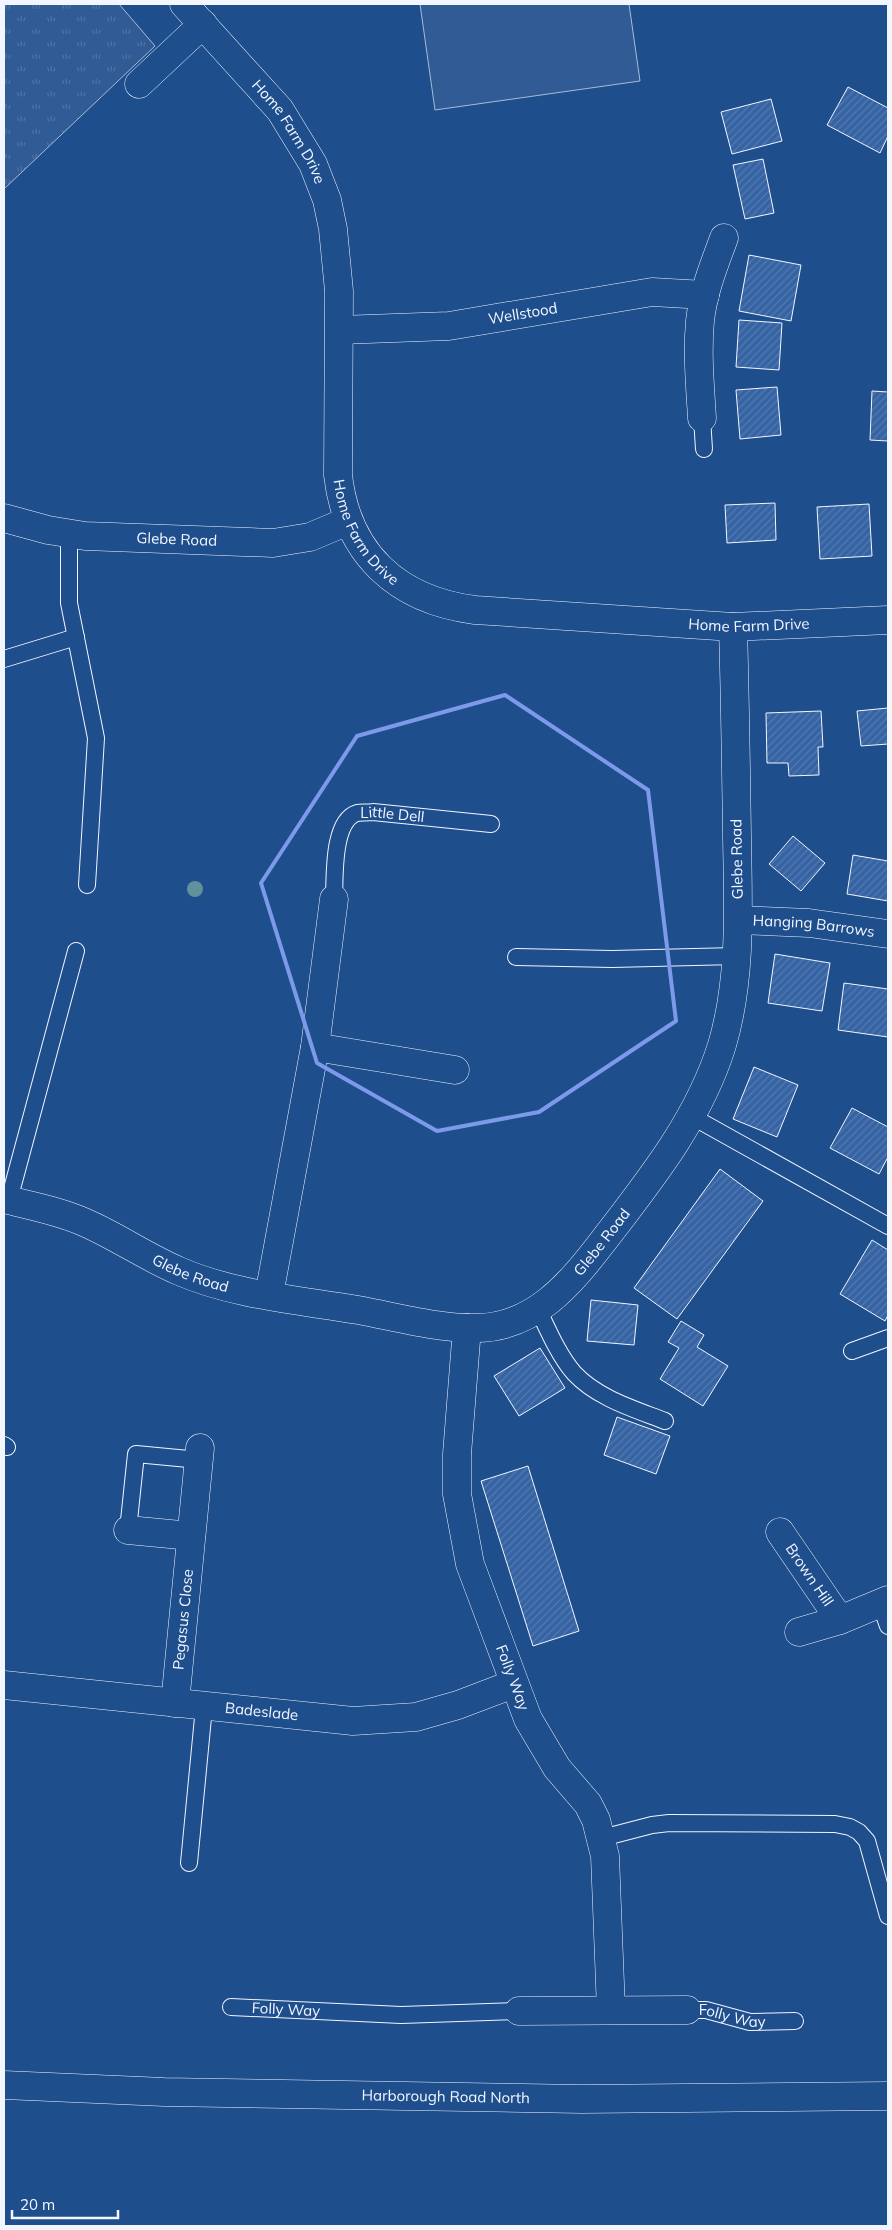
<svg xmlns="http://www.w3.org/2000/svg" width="892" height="2230" viewBox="0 0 892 2230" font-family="Mulish,sans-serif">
  <defs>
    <pattern id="grass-tufts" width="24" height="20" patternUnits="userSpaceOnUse" patternTransform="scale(1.25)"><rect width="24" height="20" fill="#305b95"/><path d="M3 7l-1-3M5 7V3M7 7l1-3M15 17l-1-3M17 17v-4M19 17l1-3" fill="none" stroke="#4e73a5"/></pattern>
    <pattern id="building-hatch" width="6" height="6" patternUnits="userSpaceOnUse" patternTransform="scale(1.25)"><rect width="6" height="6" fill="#3563a3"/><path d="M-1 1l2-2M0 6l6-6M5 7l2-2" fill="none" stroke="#537ab1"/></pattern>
  </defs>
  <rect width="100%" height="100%" fill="#1f4e8c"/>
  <path fill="url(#grass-tufts)" stroke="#a8bbd7" d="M4,4h115l36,42 -151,143z"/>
  <path fill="#305b95" stroke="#a8bbd7" d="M420,4h209l11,77 -205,29z"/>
  <path fill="url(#building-hatch)" stroke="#f2f6ff" d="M848,87l40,21v28l-8,17 -53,-28z
    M771,99l11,42 -50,13 -11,-42z
    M763,159l11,54 -29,6 -12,-54z
    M749,255l52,10 -10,56 -52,-10z
    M739,320l43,3 -3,47 -43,-3z
    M777,387l4,48 -41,4 -4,-49z
    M872,391l16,1v49l-18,-1z
    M775,503l1,37 -49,3 -2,-38z
    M869,504l3,52 -52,3 -3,-52z
    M888,708v36l-27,2 -4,-35z
    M821,711l2,36h-5l1,28 -30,1 -1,-13h-21l-1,-50z
    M793,836l32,27 -24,28 -32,-27z
    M853,855l35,6v40l-41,-7z
    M775,954l55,9 -8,48 -54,-8z
    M844,983l44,6v48l-50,-7z
    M754,1067l44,18 -21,52 -44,-18z
    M852,1108l36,19v30l-9,17 -49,-26z
    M720,1169l43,32 -86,118 -43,-31z
    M872,1240l16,10v65l-3,6 -45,-27z
    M591,1300l47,5 -4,40 -47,-4z
    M681,1321l23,14 -7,12 31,19 -25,40 -43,-27 19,-31 -11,-6z
    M540,1348l25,40 -46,28 -25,-40z
    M617,1417l53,19 -14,38 -52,-19z
    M528,1466l51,165 -46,15 -52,-165z"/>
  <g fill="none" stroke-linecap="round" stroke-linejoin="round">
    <defs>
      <g id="lane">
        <path d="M702,418l2,31"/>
        <path d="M69,534v69l27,135 -9,147"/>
        <path d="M4,659l72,-22"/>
        <path id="s1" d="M334,899c1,-22 -2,-78 23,-86 4,-1 11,0 16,-1l118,12"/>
        <path d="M516,957l96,2 124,-3"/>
        <path d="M691,1116l197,110"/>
        <path d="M9,1200l67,-249"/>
        <path d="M538,1309c10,21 21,47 36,64 23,25 60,36 91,48"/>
        <path d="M852,1351l36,-13"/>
        <path d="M4,1445l3,2"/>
        <path d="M128,1530l8,-76 63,6"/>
        <path d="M880,1603l8,23"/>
        <path d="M602,1838l50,-13 17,-2 166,1 15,3 9,5 8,9 21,75"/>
        <path d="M189,1863l15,-156"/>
        <path id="s2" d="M231,2007l170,8 118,-4"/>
        <path id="s3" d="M687,2010h19l44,12 45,-1"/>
      </g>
      <g id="street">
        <path id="s4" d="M184,4l96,106 33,54 14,36 6,29 6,62 -1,184c9,79 59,125 137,135l258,17 155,-7"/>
        <path d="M139,84l64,-60"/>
        <path id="s5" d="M340,330l109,-4 203,-34 53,3"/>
        <path d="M702,418c-2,-33 -5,-65 -2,-97 3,-29 14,-56 24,-83"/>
        <path id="s6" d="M4,518l44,12 37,6 188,7 37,-6 38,-16"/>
        <path id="s7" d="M739,920l70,3 79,11"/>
        <path d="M315,1047l140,23"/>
        <path id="s8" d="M4,1199c27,7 56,12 82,24 32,14 60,34 93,48 55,24 120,29 179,39 38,7 77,18 116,18 60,1 97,-45 130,-88 47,-61 95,-121 118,-195 20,-68 16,-139 15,-209 -1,-70 -2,-140 -4,-209"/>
        <path d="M269,1295l46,-248 19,-148"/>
        <path id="s9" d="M467,1328l-10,126v40l13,70 58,155 29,49 31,36 8,16 9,36 6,154"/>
        <path d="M128,1530l63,6"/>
        <path id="s10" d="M780,1532l60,88"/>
        <path d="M799,1632l41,-12 48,-20"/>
        <path id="s11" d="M4,1685l349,36 63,-4 42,-12 55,-21"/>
        <path id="s12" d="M175,1703l25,-255"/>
        <path d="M519,2011l168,-1"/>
      </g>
      <g id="highway">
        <path id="s13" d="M4,2085l160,7 418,7 306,-3"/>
      </g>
    </defs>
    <use href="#lane" stroke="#f2f6ff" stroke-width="18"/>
    <use href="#street" stroke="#f2f6ff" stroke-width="29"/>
    <use href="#highway" stroke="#f2f6ff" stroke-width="29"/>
    <use href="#lane" stroke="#1f4e8c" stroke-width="16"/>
    <use href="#street" stroke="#1f4e8c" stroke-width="28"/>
    <use href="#highway" stroke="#1f4e8c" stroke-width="28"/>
  </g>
  <circle fill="#61919a" cx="195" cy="889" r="8"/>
  <path fill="none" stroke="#7d9aea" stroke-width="4" stroke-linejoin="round" d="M505,695l143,95 28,231 -137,91 -102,19 -120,-68 -56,-180 96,-147z"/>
  <g text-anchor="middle" stroke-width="4" stroke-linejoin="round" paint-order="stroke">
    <g font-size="15" fill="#f2f6ff" stroke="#1f4e8c">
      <text dy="5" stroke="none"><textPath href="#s4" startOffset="166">Home Farm Drive</textPath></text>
      <text dy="5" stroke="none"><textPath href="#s5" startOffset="184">Wellstood</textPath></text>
      <text dy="5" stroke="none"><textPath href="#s4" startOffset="586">Home Farm Drive</textPath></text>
      <text dy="5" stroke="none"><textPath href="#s6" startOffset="175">Glebe Road</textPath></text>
      <text dy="5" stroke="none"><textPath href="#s4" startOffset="1005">Home Farm Drive</textPath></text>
      <text dy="5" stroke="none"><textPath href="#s1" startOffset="129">Little Dell</textPath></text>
      <text transform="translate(737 859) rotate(-91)" y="5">Glebe Road</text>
      <text dy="5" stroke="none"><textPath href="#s7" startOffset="75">Hanging Barrows</textPath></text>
      <text dy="5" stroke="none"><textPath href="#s8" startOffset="652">Glebe Road</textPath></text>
      <text dy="5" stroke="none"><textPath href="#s8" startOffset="202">Glebe Road</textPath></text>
      <text dy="5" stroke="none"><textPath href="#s10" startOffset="52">Brown Hill</textPath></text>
      <text dy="5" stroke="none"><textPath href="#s12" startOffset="84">Pegasus Close</textPath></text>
      <text dy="5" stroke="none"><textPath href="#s9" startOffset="359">Folly Way</textPath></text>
      <text dy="5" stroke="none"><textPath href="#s11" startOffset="259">Badeslade</textPath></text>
      <text dy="5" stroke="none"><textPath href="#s2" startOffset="55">Folly Way</textPath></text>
      <text dy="5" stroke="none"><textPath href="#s3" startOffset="46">Folly Way</textPath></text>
      <text dy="5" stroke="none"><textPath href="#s13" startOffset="442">Harborough Road North</textPath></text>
    </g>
  </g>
  <rect width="892" height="2230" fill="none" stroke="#f2f6ff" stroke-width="10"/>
  <path d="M12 2210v8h106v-8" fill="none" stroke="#f2f6ff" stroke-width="2.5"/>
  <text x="20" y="2210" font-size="15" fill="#f2f6ff" stroke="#1f4e8c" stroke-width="4" paint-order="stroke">20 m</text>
</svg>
